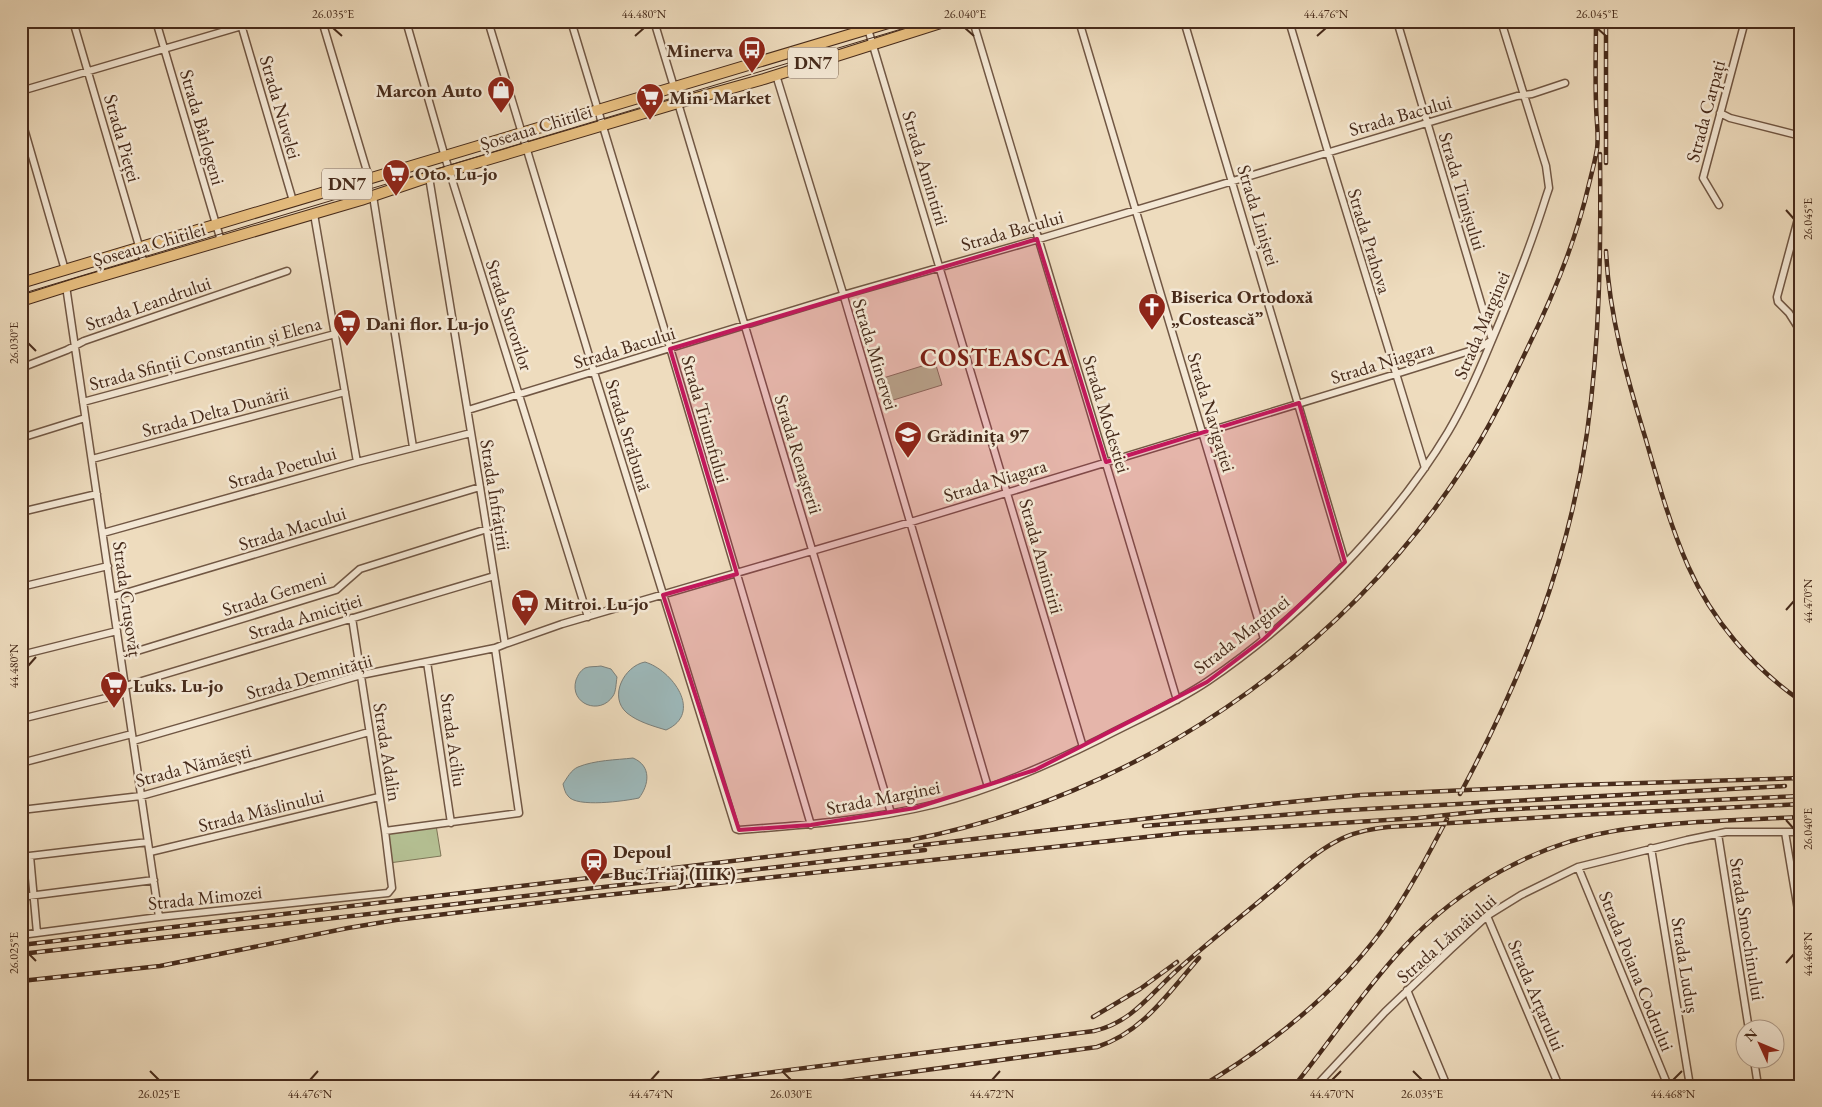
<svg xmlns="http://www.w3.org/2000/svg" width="1822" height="1107" viewBox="0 0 1822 1107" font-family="'EB Garamond',serif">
  <rect width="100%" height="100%" fill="#eedcbe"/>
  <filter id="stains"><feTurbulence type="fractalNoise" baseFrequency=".004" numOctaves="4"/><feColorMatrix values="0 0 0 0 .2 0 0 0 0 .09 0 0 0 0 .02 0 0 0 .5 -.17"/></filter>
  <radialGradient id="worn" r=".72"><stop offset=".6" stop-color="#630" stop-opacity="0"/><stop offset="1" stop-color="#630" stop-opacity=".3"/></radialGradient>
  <path fill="#b5c194" stroke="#7e7658" d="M935,362l7,23 -55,17 -7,-23z
    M436,825l5,31 -52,7 -4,-32z"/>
  <path fill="#9db9bb" stroke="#7b807b" d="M645,662c27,8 59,51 21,68 -13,-4 -28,-8 -39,-17 -19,-16 -3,-47 18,-51z
    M601,666l10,3 6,8c-1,6 -1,15 -4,19 -13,20 -44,8 -37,-16 2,-5 4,-9 9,-12 5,-2 11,-1 16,-2z
    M633,758c19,8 16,27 6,40 -14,3 -63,10 -71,-2 -3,-3 -4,-8 -5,-12 4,-6 8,-14 15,-17 17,-7 38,-7 55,-9z"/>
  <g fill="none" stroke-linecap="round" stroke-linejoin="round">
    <defs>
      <path id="minor" d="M73,21l71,242
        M156,21l65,220
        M240,21l53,180
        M322,21l47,157
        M406,21l39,136 143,460
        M488,21l106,351 142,457 3,1c66,-5 132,-10 197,-26 57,-15 112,-39 164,-65 36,-19 74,-35 108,-58 89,-60 185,-157 240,-249 16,-27 29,-56 41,-85 21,-49 41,-99 57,-150l3,-9 -3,-22 -45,-145
        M571,21l97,320 143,484
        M654,21l20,66
        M973,21l204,679
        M1079,21l185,618
        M1184,21l161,541
        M1289,21l39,131 97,316
        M868,29l215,718
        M776,75l66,215 146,497
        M21,91l238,-70
        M678,103l213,710
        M1720,113l10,5 71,18
        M21,118l44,152
        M373,196l40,251
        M1719,205l-16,-27 42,-157
        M1801,208l-24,89 1,5 11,11 12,19
        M314,214l43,248
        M66,286l93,631
        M21,368l46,-18 17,-9 203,-70
        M83,402l252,-68
        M468,410l375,-115 186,-53 488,-146 15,-2 33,-11
        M21,438l64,-20
        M92,459l253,-67
        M21,512l76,-18
        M103,533l254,-71 114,-29
        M21,587l87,-21
        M112,597l368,-110
        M505,644l57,-20 349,-102 485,-148 83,-26 13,-8 -95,-319
        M21,655l96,-24
        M121,656l215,-66 24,-21 127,-40
        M427,662l24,161
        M125,686l369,-110
        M21,719l105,-26
        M133,741l228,-66 134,-27
        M21,763l111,-29
        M21,810l120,-14 228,-64
        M385,831l134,-18 -24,-165 10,-4 -25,-157 -51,-310
        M1785,832l16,96
        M1718,834l31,196
        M1651,848l39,238
        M150,852l229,-55
        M30,856l7,77
        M21,857l127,-15
        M1578,867l90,219
        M21,897l133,-17
        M1487,916l72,170
        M21,935l138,-18 229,-24 4,-5 -7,-57 -33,-213
        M1407,990l40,96
        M1754,1060l4,26
        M1316,1086l69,-74 66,-63 36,-33 34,-21 57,-28 109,-27 39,-8h75"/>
      <path id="primary" d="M21,283l874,-262
        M21,301l57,-18 283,-83 68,-23 249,-74 86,-24 183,-58"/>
    </defs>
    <use href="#minor" stroke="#715744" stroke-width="9"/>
    <use href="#primary" stroke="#472b1b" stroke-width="12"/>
    <use href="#minor" stroke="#f4e8d5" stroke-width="6"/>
    <use href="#primary" stroke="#e7be7f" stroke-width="10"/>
    <path stroke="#472b1b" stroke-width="1" d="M21,294l907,-273"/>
    <defs>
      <path id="rail" d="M1606,163v-142
        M1606,251c3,65 21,127 40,189 12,42 24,85 42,126 24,54 64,101 113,135
        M1460,794c62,-116 108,-230 127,-361 13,-93 14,-186 13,-279
        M1144,826l187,-15 454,-25
        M915,846l346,-41 100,-10 216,-10 224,-7
        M21,945l889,-105c224,-43 432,-184 555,-375 25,-38 44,-78 63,-118 26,-53 48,-106 61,-163 3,-12 6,-23 8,-35 2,-15 -1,-31 -1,-46 -1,-27 0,-55 0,-82
        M21,954l904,-104
        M21,981l139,-15 188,-38 48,-8 192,-23 595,-64 235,-15 75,-8 308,-14
        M1093,1017l47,-28 37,-27
        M664,1086l430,-55c36,-8 55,-35 81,-59 30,-27 62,-52 93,-78 22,-18 44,-40 69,-53 16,-9 33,-12 51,-14l191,-12 222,-11
        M807,1086l290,-39c46,-15 71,-54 102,-89
        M1202,1086c69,-41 132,-91 180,-156 25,-35 45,-73 65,-111
        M1294,1086c37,-45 68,-94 108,-137 57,-62 134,-106 218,-119 59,-9 121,-10 181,-13"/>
    </defs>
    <use href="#rail" stroke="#472b1b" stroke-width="4.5"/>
    <use href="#rail" stroke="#f4e8d5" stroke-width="2.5" stroke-dasharray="8" stroke-linecap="butt"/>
  </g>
  <path fill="#c2185b" fill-opacity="0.2" stroke="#c2185b" stroke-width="4" stroke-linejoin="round" d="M1037,239l69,223 193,-59 46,159 -81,77 -57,43 -172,88 -120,38 -104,17 -72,5 -76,-235 74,-21 -67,-225z"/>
  <path fill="none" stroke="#472b1b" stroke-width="2" d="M333,28l9,8M965,28l9,8M1597,28l9,8M635,36l9,-8M1317,36l9,-8M1786,210l8,9M28,343l8,8M1786,610l8,-9M28,666l8,-9M1786,820l8,9M28,953l8,8M1786,963l8,-9M150,1071l9,9M782,1071l9,9M1413,1071l9,9M310,1080l8,-9M651,1080l8,-9M992,1080l8,-9M1332,1080l9,-9M1673,1080l9,-9"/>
  <defs>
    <symbol id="bus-pin" viewBox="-11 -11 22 30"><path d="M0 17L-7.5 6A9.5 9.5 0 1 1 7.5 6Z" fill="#8f2418" stroke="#f4e8d5"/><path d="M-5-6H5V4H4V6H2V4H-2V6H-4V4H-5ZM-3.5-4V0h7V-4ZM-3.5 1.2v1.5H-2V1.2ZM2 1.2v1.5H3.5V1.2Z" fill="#fff"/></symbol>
    <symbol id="shop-pin" viewBox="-11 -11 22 30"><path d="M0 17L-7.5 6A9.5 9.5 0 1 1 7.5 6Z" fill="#8f2418" stroke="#f4e8d5"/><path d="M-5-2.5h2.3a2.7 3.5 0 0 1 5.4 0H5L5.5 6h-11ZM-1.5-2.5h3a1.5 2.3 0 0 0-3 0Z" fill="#fff"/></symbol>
    <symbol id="supermarket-pin" viewBox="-11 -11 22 30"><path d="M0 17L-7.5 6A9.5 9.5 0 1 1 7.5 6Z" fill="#8f2418" stroke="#f4e8d5"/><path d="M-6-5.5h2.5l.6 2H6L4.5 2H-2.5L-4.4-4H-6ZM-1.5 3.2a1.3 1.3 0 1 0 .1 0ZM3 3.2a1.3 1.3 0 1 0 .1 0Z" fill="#fff"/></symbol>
    <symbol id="church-pin" viewBox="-11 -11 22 30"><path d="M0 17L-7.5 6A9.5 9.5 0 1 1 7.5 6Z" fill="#8f2418" stroke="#f4e8d5"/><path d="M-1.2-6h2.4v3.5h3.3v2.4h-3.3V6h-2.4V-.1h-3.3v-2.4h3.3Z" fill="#fff"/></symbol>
    <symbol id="school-pin" viewBox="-11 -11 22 30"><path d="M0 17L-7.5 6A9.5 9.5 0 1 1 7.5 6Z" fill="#8f2418" stroke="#f4e8d5"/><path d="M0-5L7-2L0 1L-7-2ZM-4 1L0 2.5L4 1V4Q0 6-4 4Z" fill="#fff"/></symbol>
    <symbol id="station-pin" viewBox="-11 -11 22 30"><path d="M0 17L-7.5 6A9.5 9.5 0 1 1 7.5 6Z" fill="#8f2418" stroke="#f4e8d5"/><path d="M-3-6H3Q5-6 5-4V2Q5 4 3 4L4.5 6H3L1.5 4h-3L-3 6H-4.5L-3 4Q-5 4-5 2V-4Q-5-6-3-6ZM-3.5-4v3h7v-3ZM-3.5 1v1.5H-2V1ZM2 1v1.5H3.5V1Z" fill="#fff"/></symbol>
  </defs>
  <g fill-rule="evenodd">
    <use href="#bus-pin" x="736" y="34" width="32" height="43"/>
    <use href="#shop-pin" x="485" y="74" width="32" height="43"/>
    <use href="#supermarket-pin" x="634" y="81" width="32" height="43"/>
    <use href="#supermarket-pin" x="380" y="157" width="32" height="43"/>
    <use href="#church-pin" x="1136" y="291" width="32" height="43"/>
    <use href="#supermarket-pin" x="331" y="307" width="32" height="43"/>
    <use href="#school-pin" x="892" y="419" width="32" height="43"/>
    <use href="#supermarket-pin" x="509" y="587" width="32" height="43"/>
    <use href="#supermarket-pin" x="98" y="669" width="32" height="43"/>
    <use href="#station-pin" x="578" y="846" width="32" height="43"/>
  </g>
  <g text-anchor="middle" stroke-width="5" stroke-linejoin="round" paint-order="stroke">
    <g fill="#f4e8d5" stroke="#7b6453" stroke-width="1">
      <rect x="788" y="47.5" width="50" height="31" rx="4"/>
      <rect x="322" y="168.5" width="50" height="31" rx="4"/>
    </g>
    <g font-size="18" font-weight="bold" fill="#472b1b">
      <text x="813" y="69">DN7</text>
      <text x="347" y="190">DN7</text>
    </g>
    <g font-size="19" font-weight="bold" fill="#472b1b" stroke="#f4e8d5" text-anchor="start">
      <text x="733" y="57" text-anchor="end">Minerva</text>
      <text x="482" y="97" text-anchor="end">Marcon Auto</text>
      <text x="669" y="104">Mini Market</text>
      <text x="415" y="180">Oto. Lu-jo</text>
      <text x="1171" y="303">Biserica Ortodoxă<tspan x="1171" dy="22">„Costească”</tspan></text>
      <text x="366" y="330">Dani flor. Lu-jo</text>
      <text x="927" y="442">Grădinița 97</text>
      <text x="544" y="610">Mitroi. Lu-jo</text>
      <text x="133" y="692">Luks. Lu-jo</text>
      <text x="613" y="858">Depoul<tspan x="613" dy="22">Buc.Triaj (IIIK)</tspan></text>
    </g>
    <g font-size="19" fill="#472b1b" stroke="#f4e8d5">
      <text transform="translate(281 107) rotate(74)" y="7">Strada Nuvelei</text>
      <text transform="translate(1705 111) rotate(-75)" y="7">Strada Carpați</text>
      <text transform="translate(1400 115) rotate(-16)" y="7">Strada Bacului</text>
      <text transform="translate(203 127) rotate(74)" y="7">Strada Bârlogeni</text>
      <text transform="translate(536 127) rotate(-17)" y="7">Șoseaua Chitilei</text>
      <text transform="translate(123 138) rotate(74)" y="7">Strada Pieței</text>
      <text transform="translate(926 168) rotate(73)" y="7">Strada Amintirii</text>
      <text transform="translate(1463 191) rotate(73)" y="7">Strada Timișului</text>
      <text transform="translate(1259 215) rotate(73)" y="7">Strada Liniștei</text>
      <text transform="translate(1012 230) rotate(-16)" y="7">Strada Bacului</text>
      <text transform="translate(1370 241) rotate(73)" y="7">Strada Prahova</text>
      <text transform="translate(149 244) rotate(-16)" y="7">Șoseaua Chitilei</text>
      <text transform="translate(148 303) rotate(-19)" y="7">Strada Leandrului</text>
      <text transform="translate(510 315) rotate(72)" y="7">Strada Surorilor</text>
      <text transform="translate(1481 325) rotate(-67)" y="7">Strada Marginei</text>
      <text transform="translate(624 347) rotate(-17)" y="7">Strada Bacului</text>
      <text transform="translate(205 353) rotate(-15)" y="7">Strada Sfinții Constantin și Elena</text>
      <text transform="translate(876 354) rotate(73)" y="7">Strada Minervei</text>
      <text transform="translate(1382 362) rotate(-17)" y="7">Strada Niagara</text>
      <text transform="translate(215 411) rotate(-15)" y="7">Strada Delta Dunării</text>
      <text transform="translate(1212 412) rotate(73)" y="7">Strada Navigației</text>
      <text transform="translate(1107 414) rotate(73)" y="7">Strada Modestiei</text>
      <text transform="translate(706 419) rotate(74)" y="7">Strada Triumfului</text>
      <text transform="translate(629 435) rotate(73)" y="7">Strada Străbună</text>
      <text transform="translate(799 454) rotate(73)" y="7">Strada Renașterii</text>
      <text transform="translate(282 467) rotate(-16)" y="7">Strada Poetului</text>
      <text transform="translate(995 480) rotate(-17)" y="7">Strada Niagara</text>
      <text transform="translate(496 495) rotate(81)" y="7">Strada Înfrățirii</text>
      <text transform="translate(292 528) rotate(-17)" y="7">Strada Macului</text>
      <text transform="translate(1042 556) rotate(74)" y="7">Strada Amintirii</text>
      <text transform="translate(274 593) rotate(-18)" y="7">Strada Gemeni</text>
      <text transform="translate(128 599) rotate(82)" y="7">Strada Crușovăț</text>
      <text transform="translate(305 616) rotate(-17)" y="7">Strada Amiciției</text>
      <text transform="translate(1241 634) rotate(-38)" y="7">Strada Marginei</text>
      <text transform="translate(309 676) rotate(-15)" y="7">Strada Demnității</text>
      <text transform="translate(454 740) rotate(82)" y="7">Strada Aciliu</text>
      <text transform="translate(388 752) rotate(81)" y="7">Strada Adalin</text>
      <text transform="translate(193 765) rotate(-15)" y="7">Strada Nămăești</text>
      <text transform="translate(883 797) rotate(-11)" y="7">Strada Marginei</text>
      <text transform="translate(261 810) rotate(-14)" y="7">Strada Măslinului</text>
      <text transform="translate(205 897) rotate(-6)" y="7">Strada Mimozei</text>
      <text transform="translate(1748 929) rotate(81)" y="7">Strada Smochinului</text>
      <text transform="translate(1446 938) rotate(-41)" y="7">Strada Lămâiului</text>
      <text transform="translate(1686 965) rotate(81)" y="7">Strada Luduș</text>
      <text transform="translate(1637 971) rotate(68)" y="7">Strada Poiana Codrului</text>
      <text transform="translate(1537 995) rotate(67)" y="7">Strada Arțarului</text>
    </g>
    <g font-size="24" font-weight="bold" letter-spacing="1" fill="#7a1f14" stroke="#f4e8d5">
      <text x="995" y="366">COSTEASCA</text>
    </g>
  </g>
  <rect width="1822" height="1107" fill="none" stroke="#eedcbe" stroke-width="55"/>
  <g transform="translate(1760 1044) rotate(314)"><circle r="24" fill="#f4e8d5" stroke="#af9c8b"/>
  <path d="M0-4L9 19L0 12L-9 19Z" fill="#8f2418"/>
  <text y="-8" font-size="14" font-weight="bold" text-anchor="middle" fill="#472b1b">N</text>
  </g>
  <rect x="28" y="28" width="1766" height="1052" fill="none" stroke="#472b1b" stroke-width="2"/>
  <g font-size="12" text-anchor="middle" fill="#472b1b">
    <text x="333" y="18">26.035°E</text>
    <text x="644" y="18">44.480°N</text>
    <text x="965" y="18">26.040°E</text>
    <text x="1326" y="18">44.476°N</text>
    <text x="1597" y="18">26.045°E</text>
    <text transform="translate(1808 219) rotate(-90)" y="4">26.045°E</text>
    <text transform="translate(14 343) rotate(-90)" y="4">26.030°E</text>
    <text transform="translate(1808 601) rotate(-90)" y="4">44.470°N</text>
    <text transform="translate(14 666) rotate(-90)" y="4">44.480°N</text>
    <text transform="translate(1808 829) rotate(-90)" y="4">26.040°E</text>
    <text transform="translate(14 953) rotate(-90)" y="4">26.025°E</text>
    <text transform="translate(1808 954) rotate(-90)" y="4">44.468°N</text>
    <text x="159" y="1098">26.025°E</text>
    <text x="310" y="1098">44.476°N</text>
    <text x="651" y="1098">44.474°N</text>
    <text x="791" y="1098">26.030°E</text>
    <text x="992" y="1098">44.472°N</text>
    <text x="1332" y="1098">44.470°N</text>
    <text x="1422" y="1098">26.035°E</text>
    <text x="1673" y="1098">44.468°N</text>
  </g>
  <rect width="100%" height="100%" filter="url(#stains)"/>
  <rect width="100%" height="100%" fill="url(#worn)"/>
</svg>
